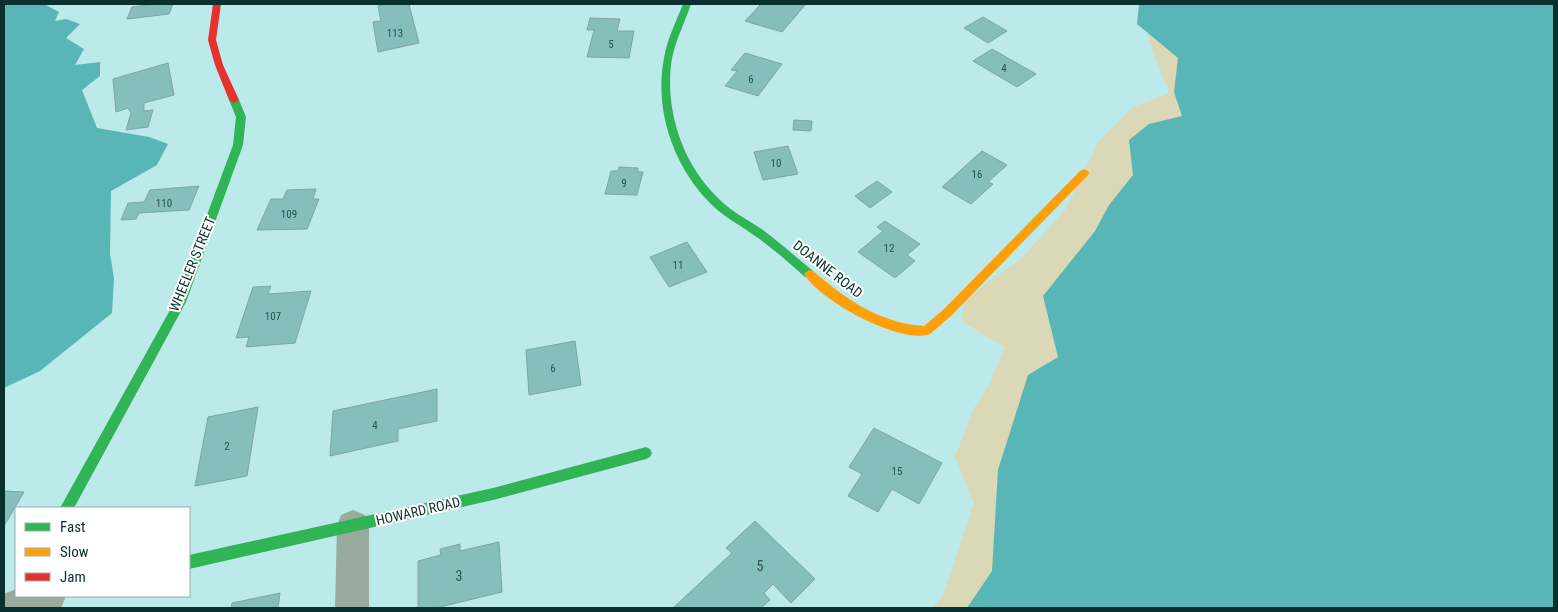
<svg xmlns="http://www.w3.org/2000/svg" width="1558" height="612" viewBox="0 0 1558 612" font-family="'Roboto Condensed',sans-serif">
  <rect width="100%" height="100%" fill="#bce9e9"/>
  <path fill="#dbd8b7" d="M1139,4h415l-482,604h-140l11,-12 31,-93 -19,-46 19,-49 16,-25 15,-36 -44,-26 4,-22 57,-41 43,-48 34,-69 34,-34 36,-14 -16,-41z"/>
  <path fill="#59b6b6" d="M4,4h40l15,8 -4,9 11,-2 14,5 -14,14 18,11 -9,16 25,-3v14l-18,14 15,38 52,9 19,7 -11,21 -46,26 -1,63 4,24 -2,35 -72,58 -36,17z
    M1139,4h415v604h-587l25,-37 6,-101 30,-95 30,-18 -15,-61 52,-65 14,-26 24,-30 -4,-35 20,-16 33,-8 -8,-24 4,-34 -41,-34z"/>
  <path fill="#86bdbd" stroke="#80a5a5" d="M156,4h17l-4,10 -42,5 5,-12z
    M389,4h20l10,39 -41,9 -5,-30 8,-1 -3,-15z
    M757,4h49l-24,28 -37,-11 15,-16z
    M983,17l24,14 -19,12 -24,-15z
    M590,18l30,1 -3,12h17l-5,27 -42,-1 7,-27h-7z
    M992,49l44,25 -19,13 -44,-26z
    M745,53l37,11 -24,32 -33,-10 12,-15 -6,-1z
    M168,63l6,32 -30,8v8l9,-1 -5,17 -22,3 5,-17 -3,-5 -12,4 -3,-33z
    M794,120l18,1 -1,10 -18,-1z
    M788,146l10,28 -35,6 -9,-28z
    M982,151l25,14 -19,17 5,2 -22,20 -29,-17z
    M619,167l19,1v4h5l-6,23 -32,-1 6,-23h7z
    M877,181l15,11 -22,16 -15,-12z
    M199,186l-10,24 -50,3 -3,6 -15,1 7,-17 16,-1 6,-12z
    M316,189l-3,10h6l-12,30 -50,1 14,-31h12l4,-9z
    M885,221l35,23 -13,11 8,6 -20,17 -37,-26 25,-21 -6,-4z
    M687,242l20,30 -38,15 -19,-30z
    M271,286l-3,8 43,-3 -16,52 -49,4 3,-10 -13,1 17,-51z
    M575,341l6,44 -52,10 -3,-45z
    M437,389v32l-39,8v12l-68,15 3,-45z
    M258,407l-11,69 -52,10 13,-69z
    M874,428l68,35 -23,41 -27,-15 -14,23 -30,-16 14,-22 -13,-7z
    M4,491l20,1 -20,34z
    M755,521l60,58 -24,24 -18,-19 -9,9 6,7 -9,8h-88l59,-55 -6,-5z
    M499,542l3,50 -66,16h-18v-47l23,-6 -1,-6 20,-5v7z
    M280,593l-2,15h-47l1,-5z"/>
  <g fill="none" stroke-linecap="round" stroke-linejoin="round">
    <path fill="#9aaa9c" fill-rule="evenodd" d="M353,510l12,5 4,11v82h-34l2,-82 4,-11z
      M16,589v7h50l-5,12h-57v-14z"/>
    <path fill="#30b455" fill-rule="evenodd" d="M683,4h8c-6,18 -15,35 -19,54 -8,49 9,104 45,139 13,14 30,22 46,33 17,13 33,27 50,41l1,3 -1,3h-8c-16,-14 -32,-29 -50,-41 -15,-11 -33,-20 -46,-34 -36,-37 -55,-93 -45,-144 3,-19 12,-36 19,-54z
      M234,97l5,3 7,17 -3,28 -57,157 -112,206h-14l115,-207 58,-156 3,-28 -7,-17z
      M646,447l4,2 2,4 -2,4 -4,2 -153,41 -304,69v-14l304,-67z"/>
    <path fill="#ff9f0a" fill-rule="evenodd" d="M1084,169l4,2 1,2 -1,2 -137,141 -21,18c-30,11 -111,-34 -126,-60l5,-4 4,1c33,28 66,52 111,55l19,-16 137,-139z"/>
    <path fill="#e5322d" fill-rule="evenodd" d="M213,4h8l-5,36 7,25 16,35 -5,3 -5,-3 -14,-35 -7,-25z"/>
  </g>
  <g text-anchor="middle" stroke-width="4" stroke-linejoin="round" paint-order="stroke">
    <g font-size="11" fill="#295252">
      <text x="395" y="37">113</text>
      <text x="611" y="48">5</text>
      <text x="1004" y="72">4</text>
      <text x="751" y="83">6</text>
      <text x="776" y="167">10</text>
      <text x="977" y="178">16</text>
      <text x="624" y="187">9</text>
      <text x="164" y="207">110</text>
      <text x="289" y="218">109</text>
      <text x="889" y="252">12</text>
      <text x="678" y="269">11</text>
      <text x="273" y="320">107</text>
      <text x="553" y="372">6</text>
      <text x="375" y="429">4</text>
      <text x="227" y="450">2</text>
      <text x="897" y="475">15</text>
    </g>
    <g font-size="14" fill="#0a2f2f" stroke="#fff">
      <text transform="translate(192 264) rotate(-68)" y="5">WHEELER STREET</text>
      <text transform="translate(828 269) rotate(38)" y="5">DOANNE ROAD</text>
      <text transform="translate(418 511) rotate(-13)" y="5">HOWARD ROAD</text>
    </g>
    <g font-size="14" fill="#295252">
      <text x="760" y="571">5</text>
      <text x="459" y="581">3</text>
    </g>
  </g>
  <rect width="1558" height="612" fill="none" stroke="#0a2f2f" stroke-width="10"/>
  <rect x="15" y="507" width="175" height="90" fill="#ffffff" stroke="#9dacac"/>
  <rect x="25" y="523" width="25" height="8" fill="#30b455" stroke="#9dacac"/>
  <text x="60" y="532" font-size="15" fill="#0a2f2f">Fast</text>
  <rect x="25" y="548" width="25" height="8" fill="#ff9f0a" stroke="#9dacac"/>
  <text x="60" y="557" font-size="15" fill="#0a2f2f">Slow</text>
  <rect x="25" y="573" width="25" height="8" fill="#e5322d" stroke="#9dacac"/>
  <text x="60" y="582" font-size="15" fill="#0a2f2f">Jam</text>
</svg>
